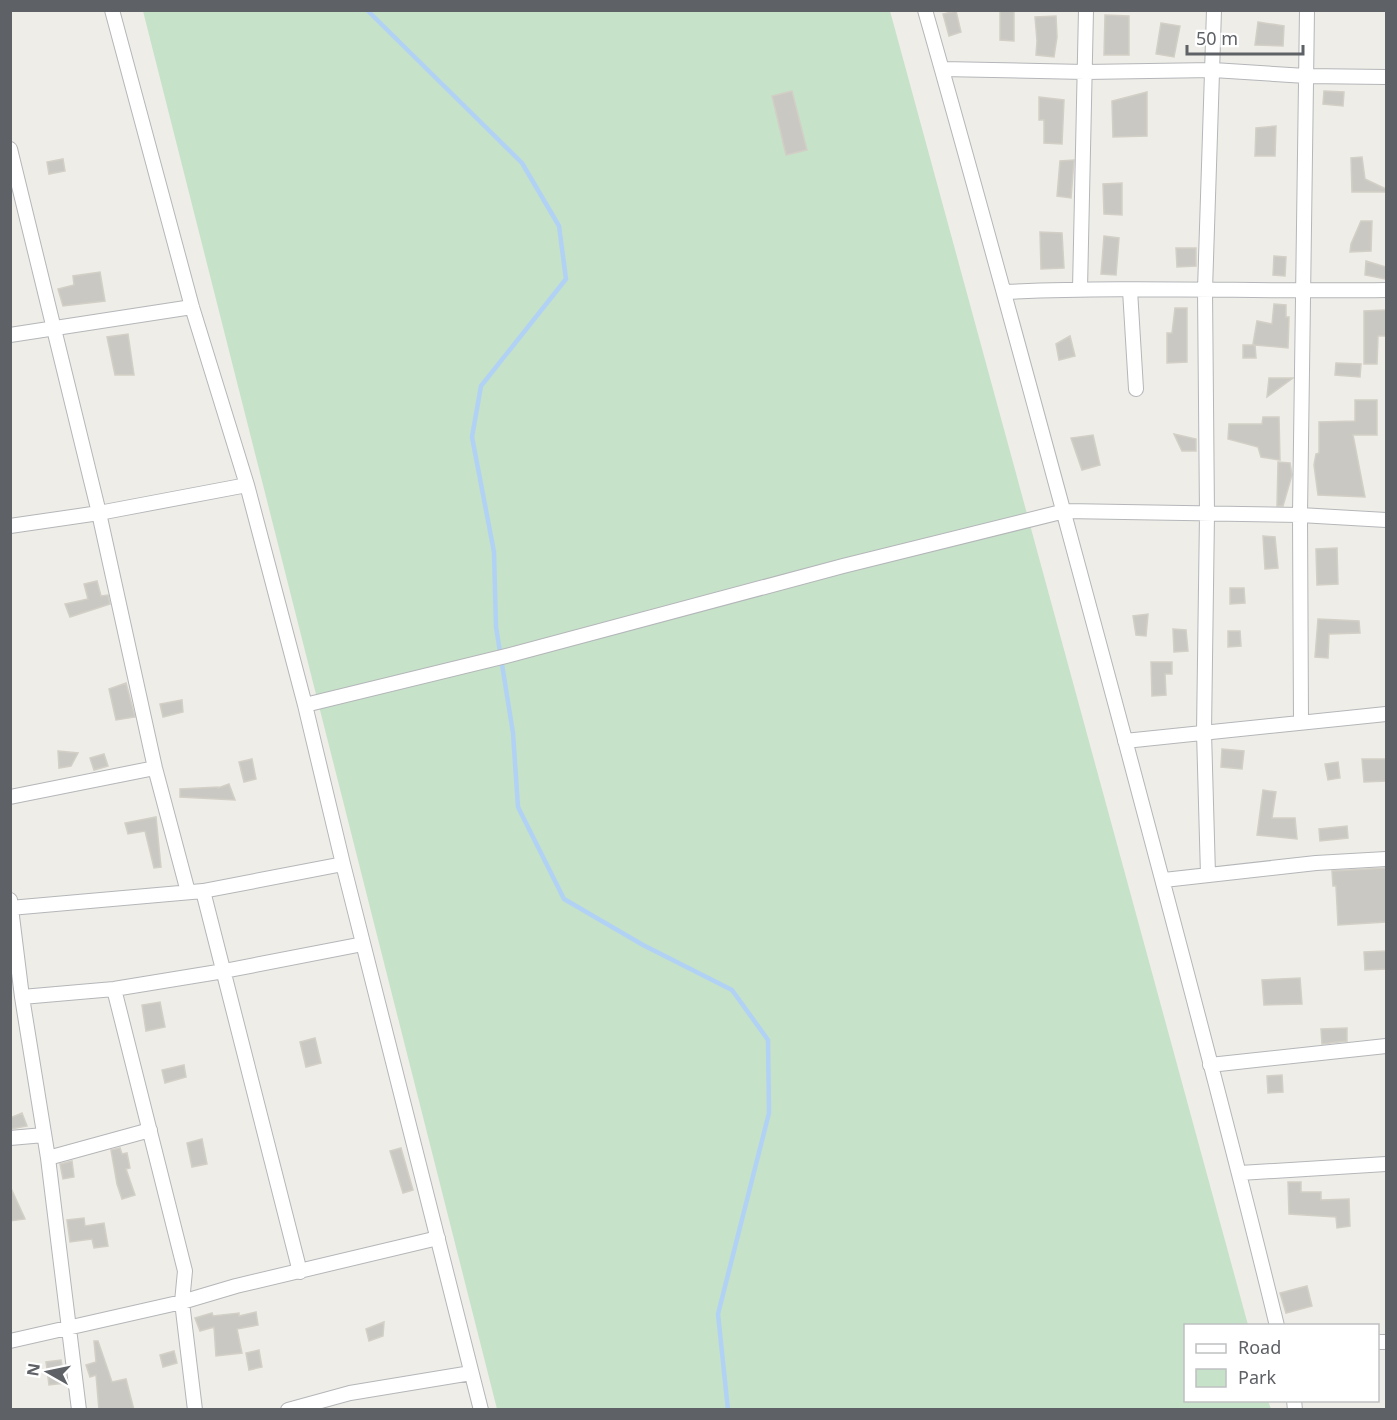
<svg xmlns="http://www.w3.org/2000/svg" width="1397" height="1420" viewBox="0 0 1397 1420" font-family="'Noto Sans',sans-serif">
  <rect width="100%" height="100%" fill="#eeede7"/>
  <path fill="#c6e2c9" d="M143,11h747l358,1314 -62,1v74l82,1 3,8h-774z"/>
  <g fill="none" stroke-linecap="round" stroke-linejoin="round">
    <path stroke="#b1d2f4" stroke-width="4.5" d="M367,10l155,153 37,63 7,53 -85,107 -9,51 22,115 2,75 17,106 5,74 46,92 79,46 89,45 36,50 1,73 -51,201 10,96"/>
  </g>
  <path fill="#cac8c3" stroke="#d2cfc6" stroke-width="1.5" d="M1000,10h14v31l-14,-1z
    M956,11l5,21 -12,4 -6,-22z
    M1105,15l24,1v39h-25z
    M1056,16l1,21 -3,20 -18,-2 1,-14 -2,-24z
    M1258,22l26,4 -1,20 -28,-1z
    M1161,23l19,3 -6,31 -18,-3z
    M792,91l15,59 -21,5 -14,-59z
    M1324,91l20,1 -1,14 -20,-2z
    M1147,92v44l-34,1 -1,-36z
    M1039,97l25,3 -2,44 -18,-1v-23h-5z
    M1276,126l-1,30h-20l1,-28z
    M1362,157l3,22 21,10v3h-34l-1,-34z
    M63,159l2,12 -16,3 -2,-12z
    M1074,160l-3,38 -14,-2 3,-35z
    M1122,183v32l-18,-1 -1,-30z
    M1361,221h11l-1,30 -21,1 1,-8z
    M1040,232l22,1 2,35 -23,1z
    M1104,236l15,2 -3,37 -15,-1z
    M1176,248h20v18l-19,1z
    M1274,256l12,1 -1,19 -12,-1z
    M1366,261l20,6v12l-21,-4z
    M100,272l5,29 -42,5 -5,-17 16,-4 -1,-9z
    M1274,304l12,1v12h3l-1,31 -33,-3 1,13h-13v-13h12l-2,-1 4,-23 15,3z
    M1175,308h12v54l-20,1v-30h5z
    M1386,310v26h-8l-1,28h-13v-53z
    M128,334l6,41h-19l-8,-38z
    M1070,336l5,20 -16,4 -3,-16z
    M1336,363l25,1 -1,13 -25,-2z
    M1269,378h24l-26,19z
    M1355,400h22v35h-24l12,62 -47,-2 -4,-30 2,-11 3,-1v-31l36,-1z
    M1263,417h16l1,43 -19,-3 -3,-10 -30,-8 1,-15h33z
    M1174,434l22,5v12h-14z
    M1093,435l7,30 -18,5 -11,-32z
    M1278,462l12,1 2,12 -9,31h-6z
    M1263,536l12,1 3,31 -13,1z
    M1337,548l1,36 -21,1 -1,-36z
    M97,581l4,15 7,-1 2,9 -40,13 -5,-13 23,-5 -4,-15z
    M1230,588h14l1,15 -15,1z
    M1148,614l-2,22 -10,-1 -3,-19z
    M1318,619l41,2 1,12 -31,1 -1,24 -13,-1z
    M1173,629l13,1 2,21 -14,1z
    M1228,631h12l1,15 -13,1z
    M1151,662h21v12h-7l1,21 -14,1z
    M126,683l9,34 -19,3 -7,-31z
    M182,700l1,12 -20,5 -3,-13z
    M1222,749l22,2 -2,18 -21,-2z
    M58,751l20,2 -7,13 -12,2z
    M104,754l4,12 -14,4 -4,-12z
    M252,759l4,20 -12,3 -5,-20z
    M1362,759h24v22l-22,1z
    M1338,762l2,16 -12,2 -3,-16z
    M229,784l6,16 -55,-3v-8l38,-2v1z
    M1263,790l13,2 -4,26h23l2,21 -40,-4z
    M156,817l5,50 -7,1 -9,-37 -17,3 -3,-11z
    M1347,826l1,12 -28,3 -1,-12z
    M1386,868v54l-48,3 -2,-39h-3l-1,-15z
    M1386,951v18l-21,1 -1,-18z
    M1300,978l2,26 -38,1 -2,-25z
    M160,1002l5,25 -19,4 -4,-26z
    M1347,1028v13l-25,3 -1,-15z
    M315,1038l6,25 -15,4 -6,-25z
    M184,1065l2,12 -21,6 -3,-13z
    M1282,1075l1,17 -15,1 -1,-17z
    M22,1113l5,13 -17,3v-11z
    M202,1139l5,25 -15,3 -5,-24z
    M120,1148l2,6 5,-1 3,15 -4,1 9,26 -13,4 -5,-15 -6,-34z
    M401,1148l12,42 -10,3 -13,-42z
    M72,1161l2,16 -11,2 -3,-15z
    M1288,1182h13v10h20v8l28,-1 1,27 -13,2 -1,-11 -47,-3z
    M10,1186l15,33 -15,2z
    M84,1218l1,8 19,-3 4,23 -14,2 -2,-9 -22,3 -3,-22z
    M1307,1286l5,20 -26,7 -6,-20z
    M256,1312l2,13 -21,4 5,24 -26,3 -2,-29 -14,4 -5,-13 17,-5 1,3 26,-3v3z
    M384,1322l-1,14 -14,5 -3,-12z
    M94,1341h4l14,41 14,-3 8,31h-35l-3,-35 -6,2 -4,-12 10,-3z
    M259,1350l3,17 -13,3 -3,-17z
    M174,1351l3,12 -14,4 -3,-12z
    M61,1360l4,23 -16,2 -3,-23z"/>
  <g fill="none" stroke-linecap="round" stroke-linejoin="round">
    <defs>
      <path id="street" d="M112,10l80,297 55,178 58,220 38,159 138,546
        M925,10c69,242 134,484 199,726 52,196 105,392 153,590
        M942,69l143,3 128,-2 93,6 80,1
        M10,149l89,364 56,255 33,124
        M1080,289l6,-279
        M1130,290l6,99
        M1005,292c127,-6 254,0 381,-2
        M10,335l182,-28
        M10,526l89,-13 148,-28
        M305,705l205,-50 333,-89 222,-55 235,4 86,5
        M1301,722l-1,-207 7,-505
        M1125,741l261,-27
        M10,797l145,-29
        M1208,875l-4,-143 3,-218 -2,-224 9,-280
        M1164,880l152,-17 70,-4
        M203,891l97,381
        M10,900l12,97 26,161 31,252
        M10,908l193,-17 140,-27
        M114,989l71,282 -3,31 13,108
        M22,997l92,-8 110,-18 139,-27
        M1210,1065l176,-19
        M10,1138l34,-3
        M48,1158l102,-28
        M1240,1173l146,-9
        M10,1341l172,-39 54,-16 202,-48
        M1378,1342h8
        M1294,1400l1,10
        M288,1410l62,-17 121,-20"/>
    </defs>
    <use href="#street" stroke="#b4b6b9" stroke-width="16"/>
    <use href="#street" stroke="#fff" stroke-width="14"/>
  </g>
  <rect width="1397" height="1420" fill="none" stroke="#5e6165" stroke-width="24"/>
  <rect x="1184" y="1324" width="195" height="78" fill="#ffffff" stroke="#bfc0c1" stroke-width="1.5"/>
  <rect x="1196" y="1344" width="30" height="9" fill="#ffffff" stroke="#bfc0c1" stroke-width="1.5"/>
  <text x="1238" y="1354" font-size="18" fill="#5e6165">Road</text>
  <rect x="1196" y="1369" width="30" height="18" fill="#c6e2c9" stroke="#bfc0c1" stroke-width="1.5"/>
  <text x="1238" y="1384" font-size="18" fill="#5e6165">Park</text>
  <g transform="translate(48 1372) rotate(279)" stroke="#ffffff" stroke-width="4.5" paint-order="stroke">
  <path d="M0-4.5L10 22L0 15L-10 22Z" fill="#5e6165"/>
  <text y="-9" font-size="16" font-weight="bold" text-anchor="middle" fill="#5e6165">N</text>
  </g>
  <path d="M1187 45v9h116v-9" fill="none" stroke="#5e6165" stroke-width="3"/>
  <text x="1196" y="45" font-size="18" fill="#5e6165" stroke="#ffffff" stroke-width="4.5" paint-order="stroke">50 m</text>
</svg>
